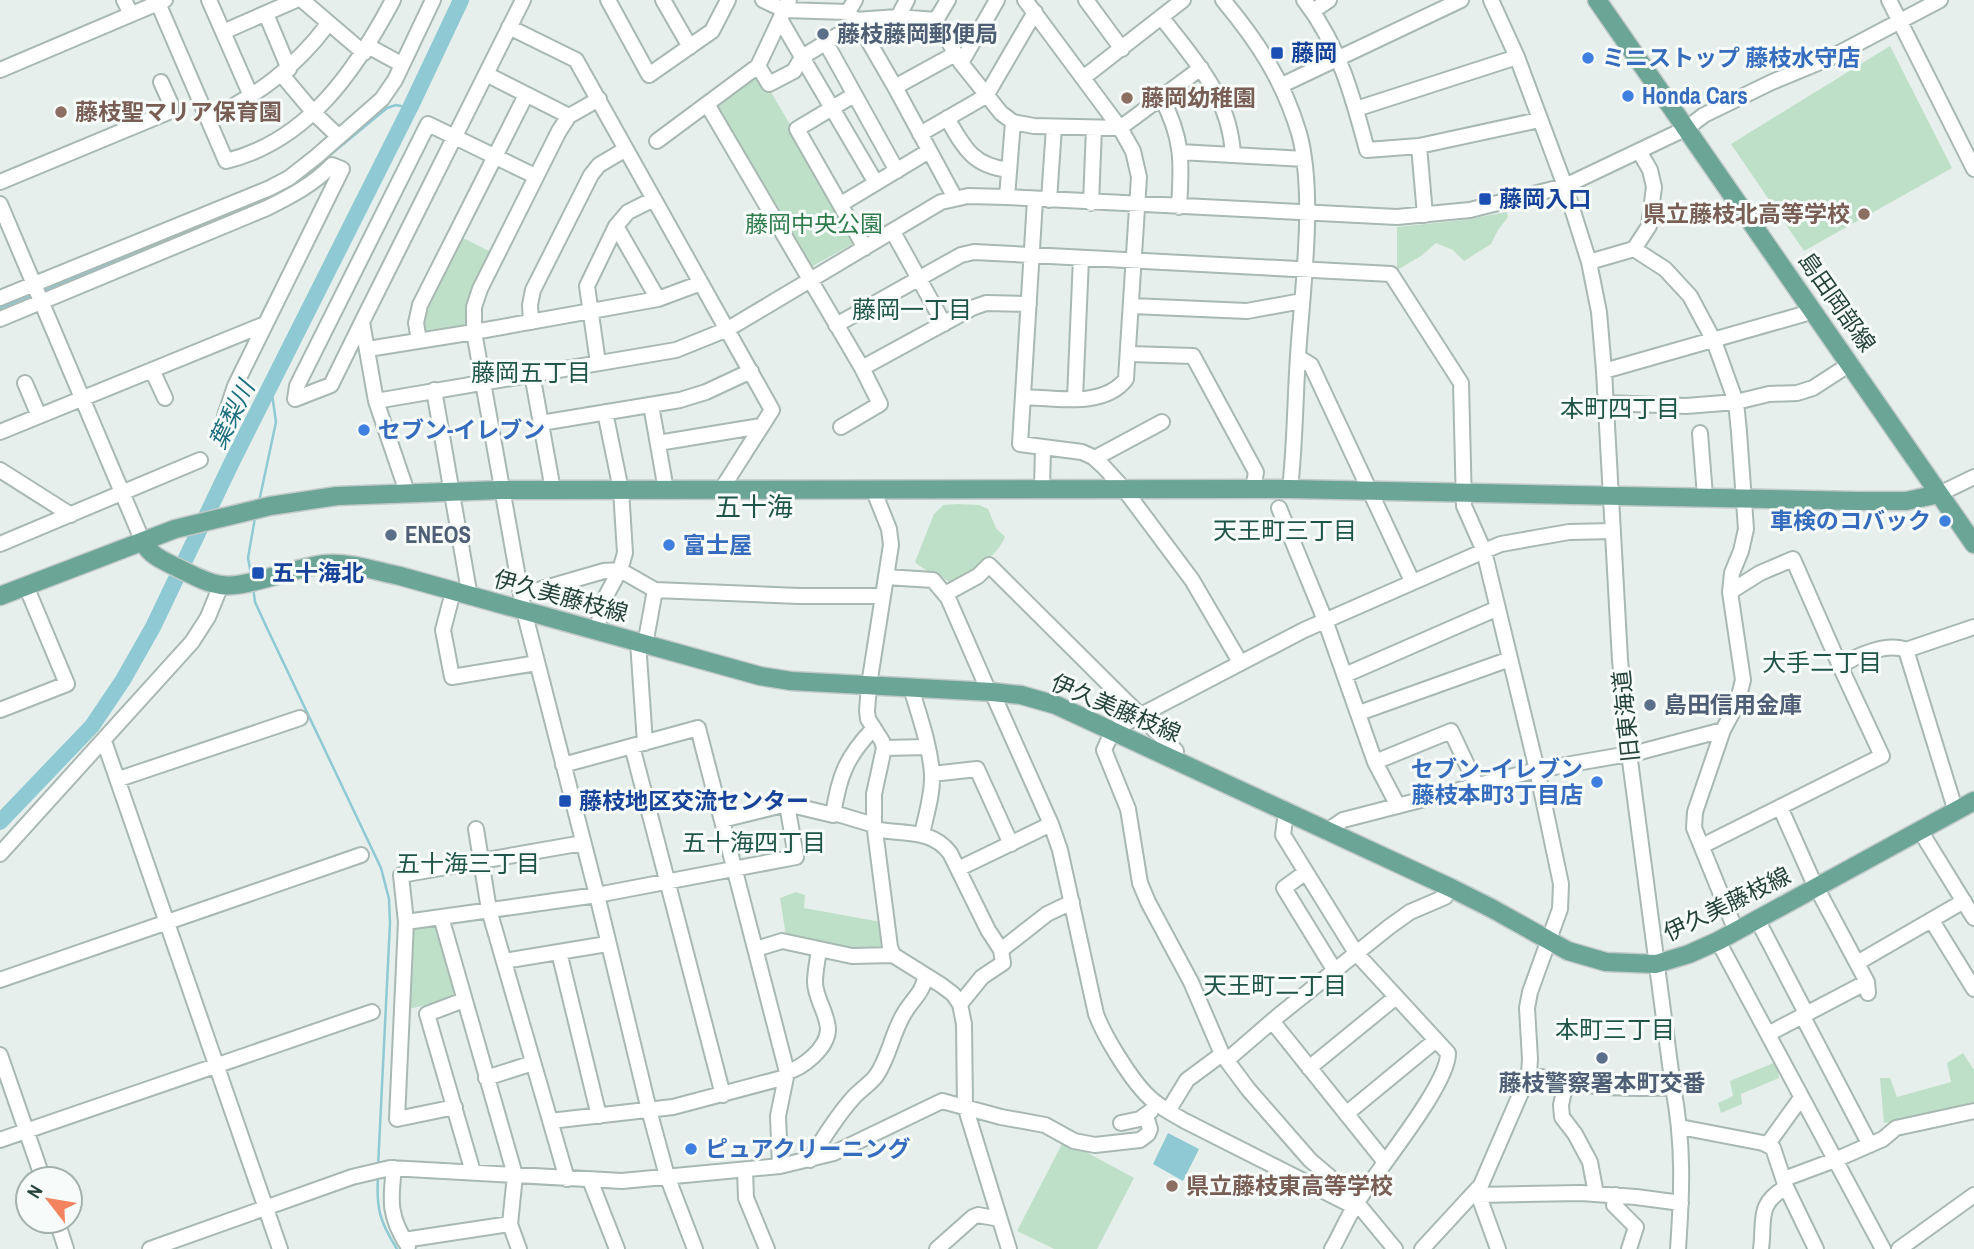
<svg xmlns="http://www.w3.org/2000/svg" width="1974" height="1249" viewBox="0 0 1974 1249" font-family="'Archivo Narrow','Noto Sans JP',sans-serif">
  <rect width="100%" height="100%" fill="#e6efeb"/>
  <path fill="#bfe0c8" d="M1890,46l62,122 -148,83 -73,-107z
    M759,72l98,166 -1,4 -47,26 -95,-160 2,-7z
    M1507,212l1,5 -10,13 -7,14 -27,17 -11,-11 -17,-7 -15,13 -24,14v-43l67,-7z
    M461,237l32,16 -18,36 -9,36 -46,6 5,-25z
    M958,504l21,1 9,4 8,19 9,9c-10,23 -34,34 -54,46 -12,-9 -26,-11 -36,-21l19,-48 9,-9z
    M796,892l9,3 -1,13 77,14 2,30 -43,-3 -54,-13 -6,-38z
    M439,923l18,74 -48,12 2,-83z
    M1963,1053l11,17v34l-90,19 -4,-45h10l7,19 54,-15 -4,-19z
    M1776,1062l3,16 -38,16 1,10 -21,9 -3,-10 15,-7 -3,-15z
    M1064,1140l70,38 -37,71h-43l-37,-18z"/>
  <path fill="#8ec9d4" d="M1168,1133l31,16 -16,32 -30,-17z"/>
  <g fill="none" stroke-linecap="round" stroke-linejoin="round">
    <path stroke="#8ec9d4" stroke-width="2.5" d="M42,291l239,-99 37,-27 69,-57 9,-3 14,3
      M0,308l32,-13
      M259,502l17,-80 -5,-35
      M251,574l-3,-16 7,-40
      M253,587l2,15 11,24 115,242 8,31 1,24 -12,244
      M378,1177c-2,32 2,45 19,72"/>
    <path stroke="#8ec9d4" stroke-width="16" d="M0,822l92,-96 31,-46 30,-53 79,-165 178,-354 51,-108"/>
    <defs>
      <path id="minor" d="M124,0l7,14
        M209,0l42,96
        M302,0l62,53
        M608,0l41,75 63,-44 16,-31
        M663,0l27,47
        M763,0l21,10 64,2
        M855,0l-7,12 10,11 37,64 60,111
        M948,0l-12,20 25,43 40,50 12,9 21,4 86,2 81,-60
        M1086,0l36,49
        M1223,0c35,42 60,80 76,133 17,62 3,158 -1,223 -3,44 -3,89 -8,133
        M1304,0c35,45 49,97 63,150l52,-4 6,69
        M1491,0l26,57 48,129 24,76 10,50 5,59 16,289 9,93 44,334c11,57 9,105 5,162
        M1889,0l85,169
        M158,3l68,158c82,-20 130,-91 167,-161
        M1313,11l16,-11
        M266,14l23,55
        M898,17l9,-17
        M1162,18c34,44 68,79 71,137
        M855,20l43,-3 38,3
        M858,23l-56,34 74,126
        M509,27l67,33 196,350 -51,80
        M223,32l73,-32
        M826,43l71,128
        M368,46l33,18
        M961,63l36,-63
        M758,66l11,18 25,-13 8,-14 -22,-38
        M0,70l165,-70
        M486,74l83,42
        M282,75l32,38 25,24
        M1083,78l100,-78
        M1282,85l179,-85
        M895,87l60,-33
        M854,95l-57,34 68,119
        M1161,97c22,41 21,65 18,110
        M599,99l-30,17 -10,15 -79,158 -6,18v25l50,279 73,284 52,215 18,66 28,73
        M707,104l155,264 18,36 -39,23
        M1356,109l161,-52
        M947,118c17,30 26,48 62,52
        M208,119c49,-23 88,-52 120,-95
        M920,134l66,-38 49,-84
        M657,141l101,-75 31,-66
        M1419,146l120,-26
        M1180,152l124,7
        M0,182l171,-71 -1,-9 -9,-20
        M1007,197l6,-75
        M1035,200l-15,244 23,3 -1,42
        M1049,200l5,-73
        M1091,203l3,-75
        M0,204l143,338
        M841,204l88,-53
        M616,226l42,73
        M893,232l51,92
        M1634,249l31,20 25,27 24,45 22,61 3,30 7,97 -5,22 -9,22 -2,19 13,88 -6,24 -14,26 -28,82 -1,16 42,103
        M1589,262l45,-13 15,-23 5,-39 -4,-17 -11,-19
        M0,298l270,-110 19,-10 28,-22 65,-57 13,-19 38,-80
        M1132,306l115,5 55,-10
        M0,319l267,-111c24,-12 47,-24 65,-43l10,4 -107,217 -10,30
        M362,322l-31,63 -36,14 2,-13 131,-262 107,52
        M531,322l-1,-17 3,-15 58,-115 8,-10 27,-16
        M836,325l125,-70 13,-3 417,22 70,109 3,123 20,45 53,219 24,114 -1,25 -30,83 -3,16 3,51 -1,15 -48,111 -59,64
        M419,340l-3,-17 4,-18 106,-210
        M368,349l106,-17 184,-33 43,-16
        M1129,354l64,2 63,116 -3,17
        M1298,357l13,8 101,216
        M598,363l-11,-77 29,-60 12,-14 26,-13
        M862,368l110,-60 14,-5 43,1
        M152,370l13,28
        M1604,371l200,-57 7,-5
        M532,374l21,116
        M25,383l14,33
        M434,390l36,207
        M1023,397c33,1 81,11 103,-18l13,-202 -6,-26 -13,-23 -95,-128
        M1075,398l6,-140
        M376,401l300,-51 52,-21 213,-127 27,-6 39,1 390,20 73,-7 95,-24 122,-58 17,-13 68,-33 58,-24 110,-58
        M1606,403l80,3 50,-4 33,-8 28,-1 16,-5 37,-24
        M651,405l15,85
        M541,423l139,-23 26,-8 45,-21
        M0,432l265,-108
        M1700,433l5,63
        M658,443l103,-17
        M1043,447l39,5 11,5 10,9 21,23 68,91 48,82
        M1095,458l67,-36
        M0,470l71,45
        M873,489l16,40 2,16 -22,140 -2,26 1,8 14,22 2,7 -10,46v29l16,124 3,8 48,30 12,9 7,10 4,20 1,82 44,143
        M407,492l-31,-91 -14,-79 161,-322
        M1939,494l35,-17
        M1279,508l46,112 50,142 23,44
        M0,544l200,-84
        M886,577l47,3 15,18 41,94
        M655,590l144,6h84
        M453,592l-10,38 9,47 85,-14
        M1730,592l30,-19 33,-14 47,107
        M945,594l33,-18 11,-11 187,186 -2,8
        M521,595l83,-24 16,-1 35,20 -10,55
        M596,631l11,-37 13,-24 5,-17 -4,-63 -16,-78
        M638,642l7,101
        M1906,650l50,162
        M1345,675l153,-67
        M911,688c8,27 19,57 21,86 1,20 -6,41 -10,60
        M992,692l59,132 9,26 36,164c8,22 33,62 49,79 11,12 26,20 40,28l170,86
        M0,710l67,-26 -41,-98
        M1359,713l151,-54
        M104,741l176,508
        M632,746l91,349
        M884,748l43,-1
        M1375,762l76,-31 26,55
        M563,765l135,-37 89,344 -9,44 2,50
        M932,774l45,-5 34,75
        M119,779l181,-61
        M1780,807l33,74 54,101 1,11
        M1286,811l-3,24 73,118 92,100c1,31 -71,117 -90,148 -10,15 -17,32 -26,48
        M834,813l40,12
        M722,820l65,-16 46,11c6,-39 13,-58 41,-87
        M476,829l13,81 78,269
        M875,829c28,6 56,-1 75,24l38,77 13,20 2,13 -21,14 -22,27
        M1327,831l16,-11 194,-50 103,-18 83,-22
        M1921,832l53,86
        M1702,846l180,-90 -42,-90c16,-10 47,-24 66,-16l68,-23
        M0,854l192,-212 16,-25 13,-32
        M958,869l93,-45
        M1306,872l-22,16 51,83
        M441,917l74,258 -5,49 9,25
        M1757,919l49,94
        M1932,921l42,68
        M406,922l191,-27 199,-38 -9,-53
        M1718,941l165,308
        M756,949l26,-8 70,15 41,-1
        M1001,950l46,-36 25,-12
        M559,952l40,164
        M504,961l103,-17
        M1857,963l107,-62
        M0,980l361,-125
        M464,1000l-37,14 46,158
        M1803,1017l67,128
        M1272,1021l113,141
        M1768,1034l99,-52
        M0,1055l43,124
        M1227,1060l51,-44 111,-89 21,-15 35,-15 6,-9
        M1309,1068l87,-71
        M787,1072c15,-4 40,-23 41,-42 0,-16 -13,-32 -13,-48 0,-11 3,-23 4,-33
        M1529,1074c48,13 94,16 144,13
        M486,1078l47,-15
        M1566,1082l-5,23 1,12 13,17 15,28 6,32
        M455,1107l-58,12 9,-197 -5,-47 182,-32
        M1168,1111l19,-31 35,-26
        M1346,1114l90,-74
        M550,1121l123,-14 113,-30
        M1121,1123l19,-4 11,-8
        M1680,1127l83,16 10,5 13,39 30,62
        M0,1140l372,-128
        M1767,1145l34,-47
        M810,1160c13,-22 26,-43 43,-62 7,-8 17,-14 23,-22 14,-20 16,-44 29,-64 8,-13 19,-21 20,-36
        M394,1168c-4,33 -5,49 14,78
        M745,1170l1,28 21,51
        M1784,1179l51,-19 48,-21 13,-11 78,-17
        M590,1180l27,69
        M1477,1191l21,58
        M1478,1195l103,-2 55,4 45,6
        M1616,1195l-2,10 22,22 -7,22
        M1358,1201l-48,-41 -62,-71 -26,-35 -31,-72 -43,-80 -8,-19 -12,-74 -24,-59 9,-20 7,-4 184,-96 180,-79 17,-7 68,-12 44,-1
        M1357,1203l38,46
        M57,1221l9,28
        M404,1240l106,-16
        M150,1249l202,-72 38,-9 232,13 158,-15 54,-13 108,-52 59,16 44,8 29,16 21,4 45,-5 8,-6 2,-5 -4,-13
        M937,1249l36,-32 5,-2 22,4
        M1761,1249c4,-30 -5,-44 25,-62
        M1899,1249l75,-54"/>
      <path id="major" d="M1597,0l377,544
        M143,542c8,14 19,18 33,25 15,7 29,16 45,18 26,4 75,-19 105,-21 24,-2 50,7 74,12l360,100 31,5 201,11 29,3 35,10 395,183 40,20 77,43 38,11 50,2 33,-10 29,-13 256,-140
        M0,596l175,-67 95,-23 67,-10 163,-6 790,-1 568,12h48l33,-7"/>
    </defs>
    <use href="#minor" stroke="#a8b8b2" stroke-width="18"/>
    <use href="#major" stroke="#c2cac8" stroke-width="21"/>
    <use href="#minor" stroke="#fff" stroke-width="14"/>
    <use href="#major" stroke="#6aa596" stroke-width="18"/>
  </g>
  <g fill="#5c6f8a" stroke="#f7fbf9" stroke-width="2.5">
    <circle cx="823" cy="34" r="7"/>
    <circle cx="391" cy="535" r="7"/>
    <circle cx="1650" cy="705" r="7"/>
    <circle cx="1602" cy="1058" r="7"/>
  </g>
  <g fill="#1a4fb4" stroke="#f7fbf9" stroke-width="2.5">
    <rect x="1270" y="46" width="14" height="14" rx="3.5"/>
    <rect x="1478" y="192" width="14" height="14" rx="3.5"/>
    <rect x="251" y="566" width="14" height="14" rx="3.5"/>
    <rect x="558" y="794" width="14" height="14" rx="3.5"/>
  </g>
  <g fill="#3f7fe0" stroke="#f7fbf9" stroke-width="2.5">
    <circle cx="1588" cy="58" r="7"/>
    <circle cx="1628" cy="96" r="7"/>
    <circle cx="364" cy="430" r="7"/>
    <circle cx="1945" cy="521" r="7"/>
    <circle cx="669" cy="545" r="7"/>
    <circle cx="1597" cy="782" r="7"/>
    <circle cx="691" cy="1149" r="7"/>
  </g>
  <g fill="#8d6e63" stroke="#f7fbf9" stroke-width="2.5">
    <circle cx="1127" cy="98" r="7"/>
    <circle cx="61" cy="112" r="7"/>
    <circle cx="1864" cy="214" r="7"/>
    <circle cx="1172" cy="1186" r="7"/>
  </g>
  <g text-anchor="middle" stroke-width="6" stroke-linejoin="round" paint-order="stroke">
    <g font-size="23" font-weight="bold" fill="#4e5e75" stroke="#f7fbf9" text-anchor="start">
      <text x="837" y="42">藤枝藤岡郵便局</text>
      <text x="405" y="543">ENEOS</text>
      <text x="1664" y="713">島田信用金庫</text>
      <text x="1602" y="1091" text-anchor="middle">藤枝警察署本町交番</text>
    </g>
    <g font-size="23" font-weight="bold" fill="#164399" stroke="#f7fbf9" text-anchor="start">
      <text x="1291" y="61">藤岡</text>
      <text x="1499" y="207">藤岡入口</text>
      <text x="272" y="581">五十海北</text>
      <text x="579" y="809">藤枝地区交流センター</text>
    </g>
    <g font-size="23" font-weight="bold" fill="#366cbe" stroke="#f7fbf9" text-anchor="start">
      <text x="1602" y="66">ミニストップ 藤枝水守店</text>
      <text x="1642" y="104">Honda Cars</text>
      <text x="378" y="438">セブン-イレブン</text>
      <text x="1931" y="529" text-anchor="end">車検のコバック</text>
      <text x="683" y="553">富士屋</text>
      <text x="1583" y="777" text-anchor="end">セブン−イレブン<tspan x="1583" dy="26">藤枝本町3丁目店</tspan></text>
      <text x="705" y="1157">ピュアクリーニング</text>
    </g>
    <g font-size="23" font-weight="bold" fill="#785e54" stroke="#f7fbf9" text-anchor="start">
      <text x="1141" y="106">藤岡幼稚園</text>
      <text x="75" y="120">藤枝聖マリア保育園</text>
      <text x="1850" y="222" text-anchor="end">県立藤枝北高等学校</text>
      <text x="1186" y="1194">県立藤枝東高等学校</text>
    </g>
    <g font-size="23" fill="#2d7a4b" stroke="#f7fbf9">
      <text x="814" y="232">藤岡中央公園</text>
    </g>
    <g font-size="23" fill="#24423a" stroke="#f7fbf9">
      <text transform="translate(1837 302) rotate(55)" y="8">島田岡部線</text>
      <text transform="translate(561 596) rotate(15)" y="8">伊久美藤枝線</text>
      <text transform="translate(1116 708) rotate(23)" y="8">伊久美藤枝線</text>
      <text transform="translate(1626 716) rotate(-96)" y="8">旧東海道</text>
      <text transform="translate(1727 904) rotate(-26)" y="8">伊久美藤枝線</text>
    </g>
    <g font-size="24" fill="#1f5548" stroke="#f7fbf9">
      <text x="912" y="318">藤岡一丁目</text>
      <text x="531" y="381">藤岡五丁目</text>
      <text x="1620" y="417">本町四丁目</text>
      <text x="1285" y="539">天王町三丁目</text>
      <text x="1822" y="671">大手二丁目</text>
      <text x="754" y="851">五十海四丁目</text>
      <text x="468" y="872">五十海三丁目</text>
      <text x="1275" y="994">天王町二丁目</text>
      <text x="1615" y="1038">本町三丁目</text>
    </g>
    <g font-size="24" font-style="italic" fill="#1c6f80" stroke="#f7fbf9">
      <text transform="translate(232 415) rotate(-64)" y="8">葉梨川</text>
    </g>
    <g font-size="26" fill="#1f5548" stroke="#f7fbf9">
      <text x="754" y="516">五十海</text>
    </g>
  </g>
  <g transform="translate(49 1200) rotate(301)"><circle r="33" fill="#f7fbf9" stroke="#a3b1ad" stroke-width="2"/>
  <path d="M0-5L12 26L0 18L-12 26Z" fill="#f4845f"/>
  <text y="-10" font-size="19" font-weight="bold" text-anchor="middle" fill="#24423a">N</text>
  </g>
</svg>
